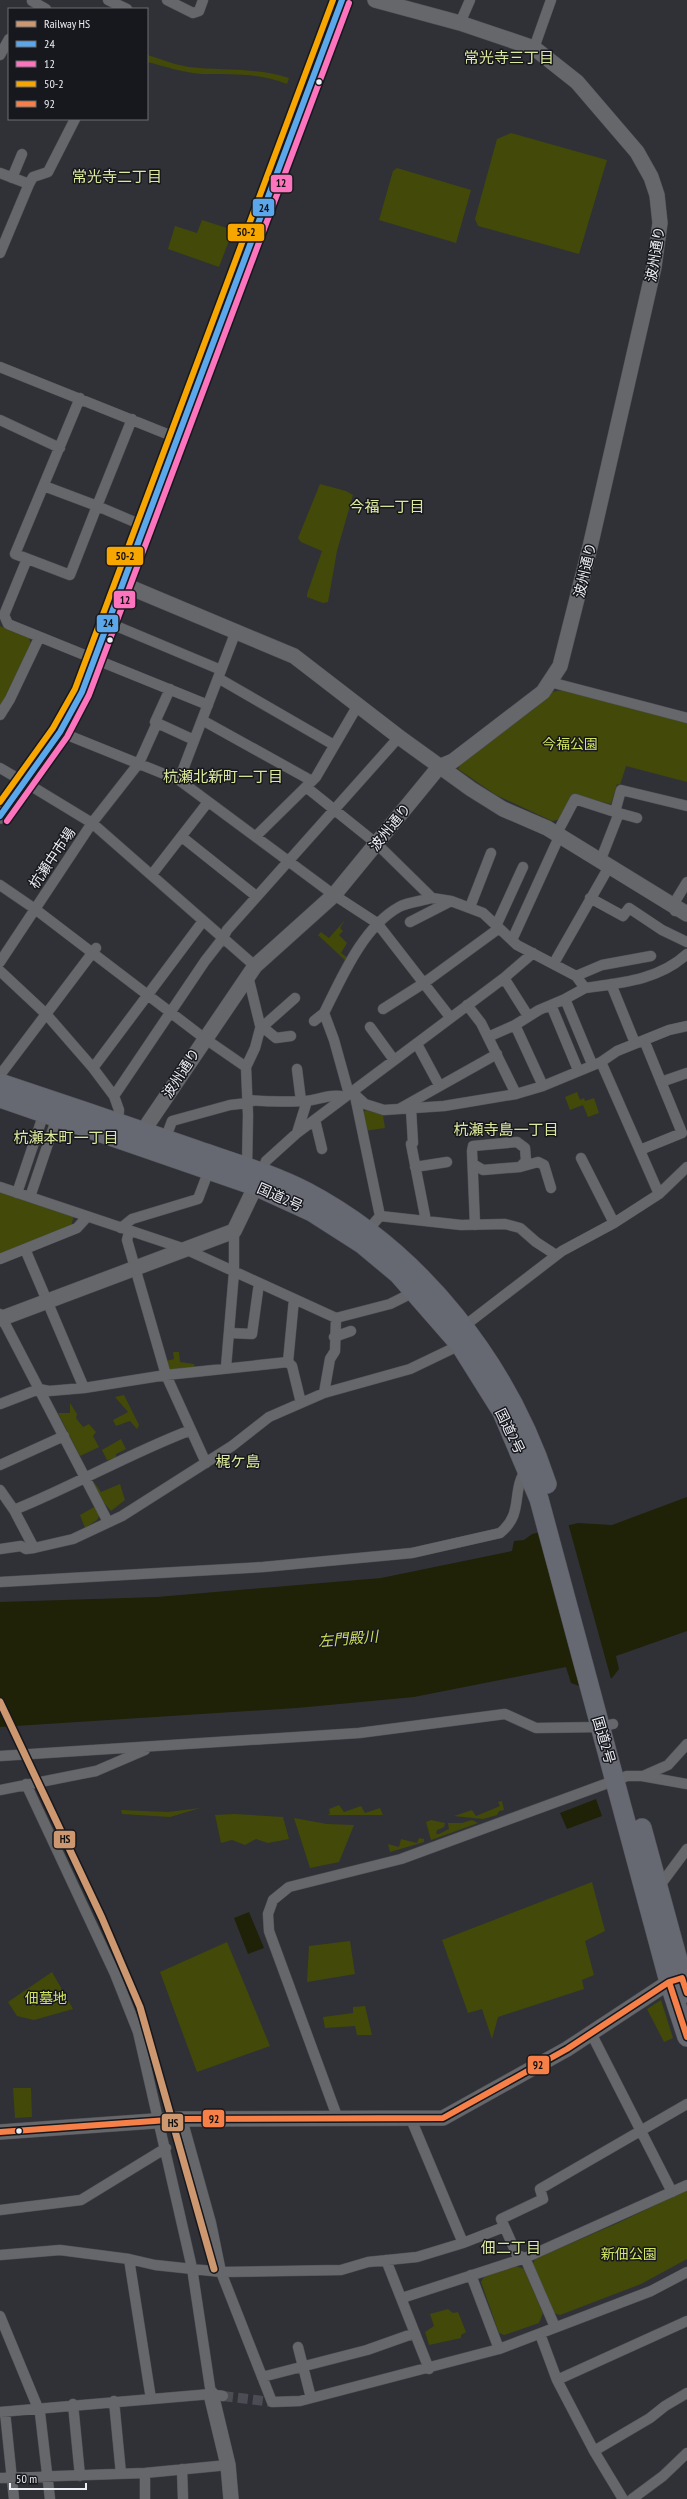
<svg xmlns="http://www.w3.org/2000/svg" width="687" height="2499" viewBox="0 0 687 2499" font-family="'PT Sans Narrow','Noto Sans JP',sans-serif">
  <rect width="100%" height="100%" fill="#303137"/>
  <path fill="#434908" d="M147,55c14,4 28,10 42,12 33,4 68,0 100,11l-2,6c-29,-12 -55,-9 -85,-10 -18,-1 -38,-8 -55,-12z
    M511,133l96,27 -28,94 -101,-28 -3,-7 22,-80z
    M397,168l74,22 -15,53 -77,-23 14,-49z
    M202,220l31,10 -14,37 -51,-18 7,-23 22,7z
    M320,484l26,7 7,4 -16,56 -9,51 -5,1 -16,-6v-3l15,-43 -21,-9 -3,-4z
    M0,626l29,12 2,6 -31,63z
    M562,690l125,33v59l-61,-16 -6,19 -3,-1 -6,20 -39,-9 -11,24 -9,2 -56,-26 -38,-26 3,-6 73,-54 18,-17z
    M345,920l-5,8 3,3 -4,4 8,8 -6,10 7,5 1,6 -31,-29 3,-3 8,6z
    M577,1092l3,8 4,-2 1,3 9,-3 5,15 -11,4 -5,-12 -13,5 -5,-13z
    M366,1110l17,5 2,13 -21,3 -3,-17z
    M0,1191l74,25 -3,10 -71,28z
    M173,1352h6l1,10 14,2 1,5h-25l-4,-8 8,-2z
    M124,1395l15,30 -2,4 -7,-8 -14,5 -3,-6 15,-8 -13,-15z
    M70,1403l7,11 -1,4 7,9 6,-3 7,8 -3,4 6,11 -19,9 -22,-43h12z
    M121,1439l5,10 -10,5v4l-9,2 -5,-10z
    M93,1481l8,11 19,-8 5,16 -14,11 -12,-14 -8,-14z
    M96,1506l4,8 -3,6 -12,8 -5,-13z
    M502,1801l2,9 -5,1 -2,4 -14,4 -29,-3 18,-6 4,6 24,-10 -2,-4z
    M339,1805l5,7 17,-6 4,7 15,-5 3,7h-56l3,-1 -1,-5z
    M200,1808l-30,9 -48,-3 -1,-4 47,2z
    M234,1814l49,3 6,22 -21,4 -12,-4 -11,6 -13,-5 -11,3 -6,-28z
    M294,1818l33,6 27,1 -15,37 -29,6z
    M431,1820l14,3 -1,4 -7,3 -1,4h3l10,-5 -1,-6h14l10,-3 6,3 -47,17 -5,-18z
    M419,1838l5,1v3l-34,10 -2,-8 11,3 2,-8 16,4z
    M592,1882l13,49 -20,10 9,34 -12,5 2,9 -86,28 -6,22 -10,-30 -14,4 -26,-73z
    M350,1941l5,33 -48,8 2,-36z
    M227,1942l43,104 -73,26 -37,-100z
    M52,1972l21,37 -39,11 -17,-4 -9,-14z
    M661,2000l12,38 -9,4 -17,-33z
    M365,2006l7,29h-15l-2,-9 -30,2 -2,-11 30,-4v-6z
    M13,2088h18l1,29 -17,1z
    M687,2190v69l-46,25 -81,31 -6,-2 -21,-49 2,-5 83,-36z
    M516,2266l8,3 19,44 -4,10 -35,12 -5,-2 -18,-51 3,-5z
    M448,2309l5,4 5,-1 8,20 -5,3v3l-32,7 -4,-13 9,-6 -4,-12z"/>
  <path fill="#1f2207" d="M687,1497v134l-71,25 3,13 -7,9 -33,8 -8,-3 -5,-16 -152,30 -117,11 -297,19v-125l157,-5 224,-19 131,-27 2,-10 10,-1 8,-6 46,-11 34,2z
    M596,1799l6,17 -35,13 -7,-16z
    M249,1912l15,36 -16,6 -14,-36z"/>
  <path fill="#303137" d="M568,1523l43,156 -31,8 -42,-157z"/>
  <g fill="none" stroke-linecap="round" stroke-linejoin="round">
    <path stroke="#4c4d54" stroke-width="10" stroke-dasharray="10 5" stroke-linecap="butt" d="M223,2396l49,6"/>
    <defs>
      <path id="street" d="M108,0l19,9
        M167,0l26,13 6,-2 4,-11
        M32,1l14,8
        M460,23l10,-23
        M534,48l17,-48
        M0,55l9,-16
        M0,173l29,11
        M12,178l10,-24
        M0,253l29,-69 4,-7 15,-5 27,-53
        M0,367l177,71
        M132,419l-35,87 47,20
        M0,420l60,28
        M44,486l53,20 -27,69 -55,-21 65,-156
        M27,559l-23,56 4,9 200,81
        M109,623l112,47
        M218,678l116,67
        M550,682l137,36
        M170,689l-15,33 39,18
        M0,715l10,-16 29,-61
        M202,720l110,61
        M60,732l119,48 155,115 43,28 73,94
        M0,768l24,14
        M179,780l57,-149
        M306,787l71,57 55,54 19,3 32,12 34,32 59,31 9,12 -20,11 27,65
        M36,789l56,34 163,143
        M615,812l22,6
        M556,835l19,-36 40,13 6,-22 66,16
        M256,836l60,-59 42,-72
        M182,837l74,59
        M601,859l18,-46
        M153,873l55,-71
        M0,885l35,24 169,129 42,29 2,48 -1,52
        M590,898l33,18 6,-8 33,22 25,12
        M470,907l21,-54
        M675,911l1,-11 11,-18
        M410,922l41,-21
        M496,926l27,-59
        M512,940l47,-103
        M0,962l92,-139 47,-60 18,-40
        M554,963l56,-98
        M0,971l46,43 47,54 21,28 5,14 -1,12
        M248,976l12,49 16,13 15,-2
        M576,976l26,-11 49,-9
        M504,978l24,38
        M611,984l24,59
        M585,988c36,-5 74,-8 102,-34
        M467,1005l14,18 35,71
        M551,1005l27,65
        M383,1009l41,-26 74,-54
        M314,1021l10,-8
        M370,1027l24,33
        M488,1037l27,-12
        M417,1044l22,41
        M601,1062l58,132
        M246,1067l9,-19 5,-19 35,-31
        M93,1068l110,-147
        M297,1069l4,32
        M0,1075l96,-127
        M661,1082l26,-9
        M543,1086l-28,-61 24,-15 26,-11
        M352,1092l13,12 19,6 60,-4 72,-12 27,-8 58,-24 16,-11 52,-21 18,-4
        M349,1094l-15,-54 -10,-27c18,-36 39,-86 75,-106 9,-5 23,-6 33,-9
        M114,1096l91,-135 18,-23 4,-8 172,-193
        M355,1096l25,120 -12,14
        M248,1100c19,2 37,2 57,1 14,-1 26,-8 40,-4
        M399,1109l98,-55
        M411,1109l2,34 -2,1 15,77
        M315,1120l7,29
        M169,1129l3,-8 58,-16 18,-2
        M297,1133l10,-32
        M640,1150l42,-17 -38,-93
        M581,1158l33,65
        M473,1164l10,6 37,-3 6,-6 -1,-13 -8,-6 -44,4 -1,5 3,74
        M415,1167l32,-5
        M520,1167l18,-5 6,3 7,23
        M260,1176l6,-15 31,-28 207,-155 29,-25
        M0,1187l185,62 151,69 54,-14 24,-12
        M17,1193l27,-80
        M30,1197l27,-80
        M380,1216l81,9 44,-1 15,4 16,14 20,13
        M121,1228l11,-9 66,-20 11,-29
        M129,1232l-2,8 39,135 40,88
        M25,1249l59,139
        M0,1259l77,-31 10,-11
        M294,1299l-6,63 4,4 9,37
        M0,1314l108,208
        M463,1327l99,-76 52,-28 45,-29 28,-27
        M229,1333l23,1 7,-51
        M334,1337l17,-6
        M226,1367l8,-95v-41
        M324,1393l6,-34 5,-8 1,-33
        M0,1404l39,-15 10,2 35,-3 82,-13 122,-13
        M0,1465l64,-29
        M0,1490l14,20 20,38
        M14,1510c60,-24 116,-57 177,-80
        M0,1549l21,-3 5,3 8,-1 39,-9 49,-23 110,-70 37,-29 55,-24 86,-24 50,-24
        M0,1582l263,-15 149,-14 88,-20c25,-20 10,-42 27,-65
        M0,1756l359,-23 146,-19 31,14 64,-1 13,-3
        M643,1776l25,-11 19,-21
        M26,1784l89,190 23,58 54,236 19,126
        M0,1790l96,-19 49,-21
        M658,1888l29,-39
        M591,2033l81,159
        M182,2119l29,104 10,49 51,130 28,-1 199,-52 152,-58 36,-19
        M338,2119l-69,-188 -1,-17 5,-14 16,-13 112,-28 226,-83h15l45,8
        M411,2119l52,124
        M0,2210l81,-10 85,-52
        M0,2255l60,-5 69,9 26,6 66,7 120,-2 27,-8 49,-5 46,-14 41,-16
        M129,2259l22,140
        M386,2260l43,109
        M471,2275l28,74
        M402,2298l123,-40 162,-73
        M0,2316l40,97 10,86
        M555,2327l-30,-69 -8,-3 -16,-36 42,-20 -3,-10 147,-85
        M540,2334l17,46 37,71 29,48
        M298,2347l13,51
        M262,2377l105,-27 48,-17
        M557,2380l130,-59
        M114,2401l7,73
        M73,2404l7,72
        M0,2412l211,-18 12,2
        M5,2412l9,87
        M594,2451l56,-33 15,-12 22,-13
        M182,2469l1,30
        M145,2473v26
        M0,2478l145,-5 83,-8
        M632,2499l31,-23 24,-23"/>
      <path id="secondary" d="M122,584l172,72 105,81 72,52 32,20 44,19 140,86
        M0,816l60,-84 22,-40 260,-692
        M140,1140l3,-9 112,-165 79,-71 105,-128 14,-6 90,-69 17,-26 30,-119 64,-280 6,-44 -3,-28 -6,-18 -14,-25 -60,-70 -43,-34 -74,-25 -85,-23
        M0,1319l234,-88 25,-52
        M0,2132l182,-13 261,-1 124,-69 102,-67 10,-4
        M211,2394l17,71 3,34"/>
      <path id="highway" d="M0,1083c66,22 131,44 197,67 37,13 75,24 110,42 113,60 200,170 240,292
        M0,1098l255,88 57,26 50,32 36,30 62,71 42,67 37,87 130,483 18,55
        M642,1828l45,165"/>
    </defs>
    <use href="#street" stroke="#4f5056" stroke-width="11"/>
    <use href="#secondary" stroke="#4f5056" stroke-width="16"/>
    <use href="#highway" stroke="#4f5056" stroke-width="20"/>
    <use href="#street" stroke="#66676b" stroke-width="10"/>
    <use href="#secondary" stroke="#66676b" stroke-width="15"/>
    <use href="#highway" stroke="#666872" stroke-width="19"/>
    <defs>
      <path id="bus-1" d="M0,816l60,-84 22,-40 260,-692"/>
      <path id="bus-2" d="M7,821l60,-84 22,-42 260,-692"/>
      <path id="bus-3" d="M0,802l53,-74 22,-39 258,-689"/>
      <path id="bus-4" d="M669,1982l18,55
        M0,2132l182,-13 261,-1 124,-69 102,-67 13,-4 5,15"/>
    </defs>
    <use href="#bus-1" stroke="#17181d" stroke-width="9"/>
    <use href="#bus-2" stroke="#17181d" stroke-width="9"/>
    <use href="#bus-3" stroke="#17181d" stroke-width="9"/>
    <use href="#bus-4" stroke="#17181d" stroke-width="9"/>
    <use href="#bus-1" stroke="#5aa8eb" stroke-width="6"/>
    <use href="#bus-2" stroke="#fc73be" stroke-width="6"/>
    <use href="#bus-3" stroke="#f7a600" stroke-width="6"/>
    <use href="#bus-4" stroke="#f78048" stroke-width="6"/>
    <defs>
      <path id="rail-1" d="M0,1702l102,216 38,89 74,262"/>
    </defs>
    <use href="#rail-1" stroke="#17181d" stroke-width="10"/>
    <use href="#rail-1" stroke="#cd976f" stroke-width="7"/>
  </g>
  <g fill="#eceef5" stroke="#17181d" stroke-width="1.5">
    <circle cx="319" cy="82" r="3.5"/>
    <circle cx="110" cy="640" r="3.5"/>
    <circle cx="19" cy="2131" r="3.5"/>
  </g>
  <g text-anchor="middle" stroke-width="3" stroke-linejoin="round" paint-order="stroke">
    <g font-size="14" fill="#eceef5" stroke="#17181d">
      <text transform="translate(655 254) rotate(-81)" y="5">波州通り</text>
      <text transform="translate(585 570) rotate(-77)" y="5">波州通り</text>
      <text transform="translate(390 827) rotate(-51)" y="5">波州通り</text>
      <text transform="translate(52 858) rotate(-56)" y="5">杭瀬中市場</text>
      <text transform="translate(181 1073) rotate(-57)" y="5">波州通り</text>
      <text transform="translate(280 1197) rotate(24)" y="5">国道2号</text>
      <text transform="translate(510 1431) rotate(64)" y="5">国道2号</text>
      <text transform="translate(604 1740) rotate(74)" y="5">国道2号</text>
    </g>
    <g font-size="14" fill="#d3e461" stroke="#17181d">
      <text x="570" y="749">今福公園</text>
      <text x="46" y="2003">佃墓地</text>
      <text x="629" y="2259">新佃公園</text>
    </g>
    <g font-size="15" fill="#dde99c" stroke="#17181d">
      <text x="509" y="63">常光寺三丁目</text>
      <text x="117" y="182">常光寺二丁目</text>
      <text x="387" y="512">今福一丁目</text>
      <text x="223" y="782">杭瀬北新町一丁目</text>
      <text x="506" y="1135">杭瀬寺島一丁目</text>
      <text x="66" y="1143">杭瀬本町一丁目</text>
      <text x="238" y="1467">梶ケ島</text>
      <text x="511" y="2253">佃二丁目</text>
    </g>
    <g font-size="15" font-style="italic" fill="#cddd59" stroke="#17181d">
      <text transform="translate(348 1639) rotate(-5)" y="5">左門殿川</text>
    </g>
  </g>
  <g stroke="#17181d" stroke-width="1.5">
    <rect x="270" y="174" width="23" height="19" rx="4" fill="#fc73be"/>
    <rect x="252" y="198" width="23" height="19" rx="4" fill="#5aa8eb"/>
    <rect x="227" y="223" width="38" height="19" rx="4" fill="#f7a600"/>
    <rect x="106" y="546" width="38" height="20" rx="4" fill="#f7a600"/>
    <rect x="113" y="590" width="23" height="19" rx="4" fill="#fc73be"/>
    <rect x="96" y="614" width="23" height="19" rx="4" fill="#5aa8eb"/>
    <rect x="53" y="1830" width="23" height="19" rx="4" fill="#cd976f"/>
    <rect x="527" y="2055" width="23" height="20" rx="4" fill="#f78048"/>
    <rect x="202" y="2109" width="23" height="19" rx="4" fill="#f78048"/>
    <rect x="161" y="2113" width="23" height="19" rx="4" fill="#cd976f"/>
  </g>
  <g font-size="11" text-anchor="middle" font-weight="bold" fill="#111">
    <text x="281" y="187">12</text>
    <text x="264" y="212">24</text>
    <text x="246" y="236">50-2</text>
    <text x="125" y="560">50-2</text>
    <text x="125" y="604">12</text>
    <text x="108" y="627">24</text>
    <text x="65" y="1843">HS</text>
    <text x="538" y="2069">92</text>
    <text x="214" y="2123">92</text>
    <text x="173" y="2127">HS</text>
  </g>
  <rect x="8" y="8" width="140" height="112" fill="#17181d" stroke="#6c6e73"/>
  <rect x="16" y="21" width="20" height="6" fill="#cd976f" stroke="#6c6e73"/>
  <text x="44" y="28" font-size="12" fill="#eceef5">Railway HS</text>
  <rect x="16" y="41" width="20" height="6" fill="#5aa8eb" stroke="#6c6e73"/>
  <text x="44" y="48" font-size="12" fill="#eceef5">24</text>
  <rect x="16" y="61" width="20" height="6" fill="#fc73be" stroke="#6c6e73"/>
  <text x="44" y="68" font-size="12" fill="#eceef5">12</text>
  <rect x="16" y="81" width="20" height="6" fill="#f7a600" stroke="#6c6e73"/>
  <text x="44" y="88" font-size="12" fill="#eceef5">50-2</text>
  <rect x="16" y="101" width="20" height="6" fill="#f78048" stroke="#6c6e73"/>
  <text x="44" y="108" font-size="12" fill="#eceef5">92</text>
  <path d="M10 2483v6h76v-6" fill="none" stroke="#eceef5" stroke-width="2"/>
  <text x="16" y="2483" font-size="12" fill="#eceef5" stroke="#17181d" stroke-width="3" paint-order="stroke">50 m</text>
</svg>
